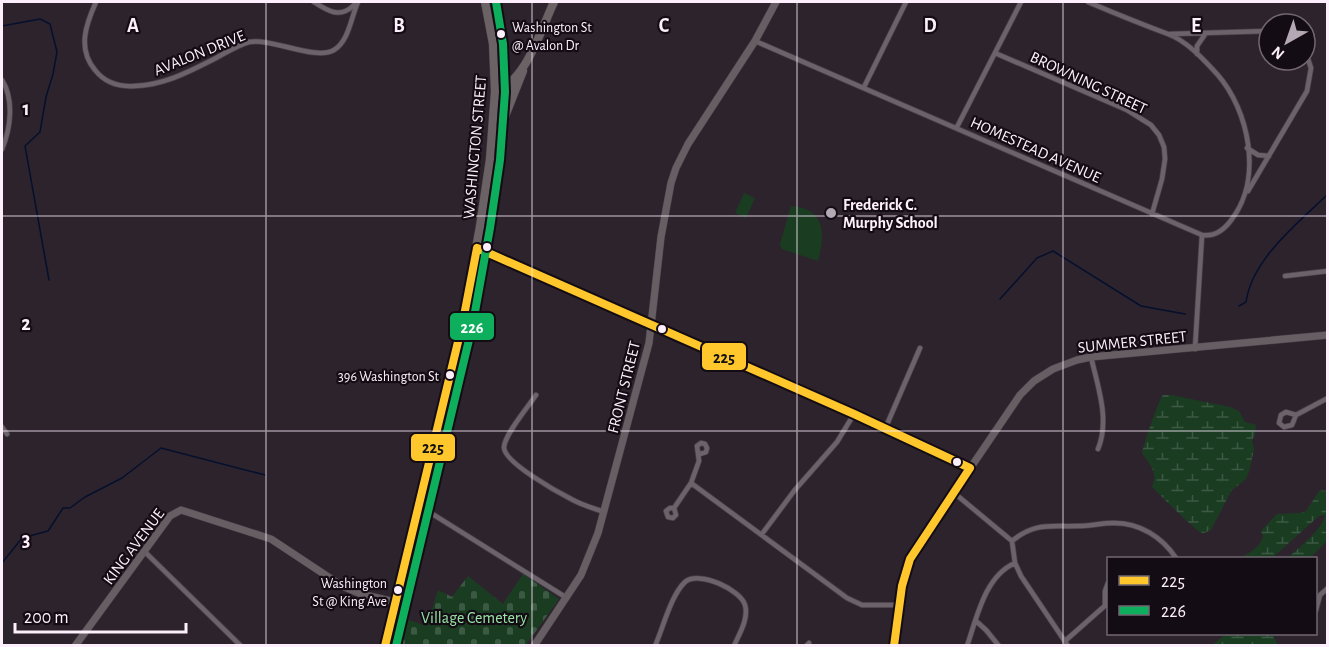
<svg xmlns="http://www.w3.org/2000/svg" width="1329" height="647" viewBox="0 0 1329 647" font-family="'Alegreya Sans',sans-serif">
  <defs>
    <pattern id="wetland-marsh" width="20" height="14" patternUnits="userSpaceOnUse" patternTransform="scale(1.5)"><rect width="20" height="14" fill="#1a3d22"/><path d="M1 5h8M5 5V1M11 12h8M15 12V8" fill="none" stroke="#3c5943"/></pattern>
    <pattern id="cemetery-stones" width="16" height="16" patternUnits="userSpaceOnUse" patternTransform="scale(1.5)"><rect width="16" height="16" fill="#1a3d22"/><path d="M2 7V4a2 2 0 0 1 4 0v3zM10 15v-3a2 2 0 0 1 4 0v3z" fill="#3c5943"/></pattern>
  </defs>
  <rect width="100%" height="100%" fill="#2d232d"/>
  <path fill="url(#wetland-marsh)" d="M1163,395h8l59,12 9,4 6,11 11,3 -1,10 -3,5 2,9 -5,23 -3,7 -14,11 -4,7 -17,33c-3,1 -6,3 -9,3 -5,-1 -43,-39 -50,-46 6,-15 -1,-21 -10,-34 2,-9 16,-52 21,-58z
    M1327,489v52l-17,17h-22c10,-10 36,-30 37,-43l-6,1 -47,42h-31c8,-6 18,-9 22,-21l-2,-6 16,-17 23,-1 6,-2 14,-21 5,1z
    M1226,634h46l6,11h-66z"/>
  <path fill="url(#cemetery-stones)" d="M523,574l36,25 -33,46h-134l7,-28 28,9 11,-36 14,7 16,-21 35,28z"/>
  <path fill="#1a3d22" d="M744,193l11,5 -9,20 -11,-5z
    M791,206c35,3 34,27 27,55l-36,-12 -2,-5z"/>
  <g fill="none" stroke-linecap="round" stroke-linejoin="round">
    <path stroke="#04102d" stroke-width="1.5" d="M2,26l38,-7 10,5 7,28 -4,22 -7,23 -6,35 -15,14 24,134
      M1000,299l37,-41 16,-7 88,55 44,8
      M1239,306l7,-4c6,-43 52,-79 82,-108
      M2,563l20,-25 26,-7 15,-23h7l15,-11 37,-19 39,-30 104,27"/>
    <defs>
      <path id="street" d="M96,2c-10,22 -19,47 -1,68 10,13 24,17 40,16 30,-1 55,-15 81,-28 11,-6 22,-13 33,-16 24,-4 66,19 85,8 15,-9 17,-33 24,-48
        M314,2c14,9 26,17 40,3
        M1088,2c26,11 53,22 80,32 19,7 36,26 49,40 32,36 46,104 15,145 -7,10 -17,18 -30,16
        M1170,34l99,-3
        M755,41l447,194 -7,114
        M995,53l132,57 24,15 8,10 5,12 1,12 -3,20 -10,35
        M1197,54v-8l9,-13
        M2,80c12,19 9,48 0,69
        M864,87l42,-85
        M957,127l64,-125
        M1247,148l11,7 11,1
        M1248,191l59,-100 4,-23 -6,-18
        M1285,276l43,-5
        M1091,357c7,30 19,63 7,92
        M536,395c-8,12 -31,39 -32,52 -1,15 55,46 69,53 9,5 20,8 31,12
        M1296,415l-4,10 -8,2 -5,-4 2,-8 5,-3 10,3 32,-17
        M2,427l5,7
        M885,429l35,-81
        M691,483l156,115 15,7h37
        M953,492l59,49 3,22 6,13 47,70
        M418,505l149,93
        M674,508l2,7 -3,3 -5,-1 -2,-6 4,-3h4l17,-25 8,-22 -2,-15 4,-3 4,1 2,4 -1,4 -6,2
        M762,534l32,-43 43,-49 17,-28
        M1012,541c23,-19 38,-14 65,-15 13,0 25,-3 37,-3 26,0 48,14 62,35
        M145,552l96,94
        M1105,606v-15l3,-8
        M1316,610l4,-15 8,-7
        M976,621l10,9 13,16
        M1065,641l43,-38
        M655,646c8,-18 16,-51 30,-64 14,-12 56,8 60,23 4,14 -6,29 -11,41
        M806,646l3,-3
        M967,646c10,-29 18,-70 48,-83"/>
      <path id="secondary" d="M477,248l377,166 116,54
        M75,646l95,-130 11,-6 90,29 71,47 19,8 34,8
        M534,646l47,-71 17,-42 51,-190 12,-106 10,-54 5,-15 12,-24 67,-103 21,-39
        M894,646l10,-70 10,-25 106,-156 14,-14 19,-12 24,-9 14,-3 237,-22"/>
      <path id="primary" d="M495,91c31,-9 46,-62 59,-89
        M495,97l14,-3 7,-6
        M494,144l29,-73
        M385,646l78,-325 17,-95 10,-67 5,-68 -2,-47 -8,-42"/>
    </defs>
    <use href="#street" stroke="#473e47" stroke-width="6"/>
    <use href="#secondary" stroke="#473e47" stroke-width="8"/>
    <use href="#primary" stroke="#473e47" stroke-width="9"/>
    <use href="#street" stroke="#6b626a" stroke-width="4.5"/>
    <use href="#secondary" stroke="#665e63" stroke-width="7"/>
    <use href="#primary" stroke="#6a6264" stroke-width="8"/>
    <defs>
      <path id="bus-1" d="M477,248l377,166 116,54
        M385,646l78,-325 14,-73
        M894,646l8,-60 8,-27 60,-91"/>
      <path id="bus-2" d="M396,646l77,-323 17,-95 10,-68 5,-68 -2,-48 -7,-42"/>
    </defs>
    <use href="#bus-1" stroke="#140c14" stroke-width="12"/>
    <use href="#bus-2" stroke="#140c14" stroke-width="12"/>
    <use href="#bus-1" stroke="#ffc72c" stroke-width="8"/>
    <use href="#bus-2" stroke="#0daf5c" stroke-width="8"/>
  </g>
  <path fill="none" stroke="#fdeffc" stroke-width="1.5" stroke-opacity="0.55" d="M266,2v644M532,2v644M797,2v644M1063,2v644M2,216h1326M2,431h1326"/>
  <g fill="#fdeffc" stroke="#140c14" stroke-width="2">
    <circle cx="501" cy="34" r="5"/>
    <circle cx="487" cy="247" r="5"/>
    <circle cx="662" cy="329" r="5"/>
    <circle cx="450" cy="375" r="5"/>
    <circle cx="957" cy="462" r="5"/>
    <circle cx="398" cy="590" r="5"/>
  </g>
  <circle fill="#b4a8b4" stroke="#140c14" stroke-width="2" cx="831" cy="213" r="6"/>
  <g text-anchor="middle" stroke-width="4.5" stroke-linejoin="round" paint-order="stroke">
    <g font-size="14" fill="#fdeffc" stroke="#140c14" text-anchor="end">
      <text x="512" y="32" text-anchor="start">Washington St<tspan x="512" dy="18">@ Avalon Dr</tspan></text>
      <text x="439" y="381">396 Washington St</text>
      <text x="387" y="588">Washington<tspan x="387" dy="18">St @ King Ave</tspan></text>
    </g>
    <g font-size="16" fill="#fdeffc" stroke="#140c14">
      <text transform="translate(199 52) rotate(-22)" y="6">AVALON DRIVE</text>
      <text transform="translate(1089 82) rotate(25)" y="6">BROWNING STREET</text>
      <text transform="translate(474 147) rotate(-85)" y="6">WASHINGTON STREET</text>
      <text transform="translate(1036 149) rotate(24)" y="6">HOMESTEAD AVENUE</text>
      <text transform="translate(1132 341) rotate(-6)" y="6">SUMMER STREET</text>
      <text transform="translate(623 387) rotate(-76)" y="6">FRONT STREET</text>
      <text transform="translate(133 546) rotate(-53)" y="6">KING AVENUE</text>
    </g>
    <g font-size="16" font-weight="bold" fill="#fdeffc" stroke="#140c14" text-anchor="start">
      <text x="843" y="210">Frederick C.<tspan x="843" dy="18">Murphy School</tspan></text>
    </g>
    <g font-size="16" fill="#99e6a6" stroke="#140c14">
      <text x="474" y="623">Village Cemetery</text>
    </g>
  </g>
  <g font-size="20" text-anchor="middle" font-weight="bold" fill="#fdeffc" stroke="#140c14" stroke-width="4.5" stroke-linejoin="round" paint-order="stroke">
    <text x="133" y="32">A</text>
    <text x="399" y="32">B</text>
    <text x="664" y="32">C</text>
    <text x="930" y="32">D</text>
    <text x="1196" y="32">E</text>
    <text x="26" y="115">1</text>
    <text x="26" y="330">2</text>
    <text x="26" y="546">3</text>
  </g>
  <g stroke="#140c14" stroke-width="2">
    <rect x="449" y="312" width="46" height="29" rx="6" fill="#0daf5c"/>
    <rect x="701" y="342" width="46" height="29" rx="6" fill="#ffc72c"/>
    <rect x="410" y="433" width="46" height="29" rx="6" fill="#ffc72c"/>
  </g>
  <g font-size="16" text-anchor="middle" font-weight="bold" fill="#fff">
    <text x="472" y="333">226</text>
  </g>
  <g font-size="16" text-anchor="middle" font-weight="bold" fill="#111">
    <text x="724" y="363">225</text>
    <text x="433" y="453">225</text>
  </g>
  <rect width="1329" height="647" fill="none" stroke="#fdeffc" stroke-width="6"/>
  <rect x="1107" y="557" width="210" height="78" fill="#140c14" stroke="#716771" stroke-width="1.5"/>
  <rect x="1119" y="576" width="30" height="9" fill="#ffc72c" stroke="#716771" stroke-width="1.5"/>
  <text x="1161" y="587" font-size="18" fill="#fdeffc">225</text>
  <rect x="1119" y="606" width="30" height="9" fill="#0daf5c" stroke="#716771" stroke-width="1.5"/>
  <text x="1161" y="617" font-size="18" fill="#fdeffc">226</text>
  <g transform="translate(1287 42) rotate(220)"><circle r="28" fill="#140c14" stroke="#716771" stroke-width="1.5"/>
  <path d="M0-4.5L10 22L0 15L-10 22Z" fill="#b4a8b4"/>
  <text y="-9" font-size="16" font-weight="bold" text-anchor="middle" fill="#fdeffc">N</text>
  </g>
  <path d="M15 623v9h171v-9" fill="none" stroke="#fdeffc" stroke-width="3"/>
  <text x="24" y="623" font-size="18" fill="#fdeffc" stroke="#140c14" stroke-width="4.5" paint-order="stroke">200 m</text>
</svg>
